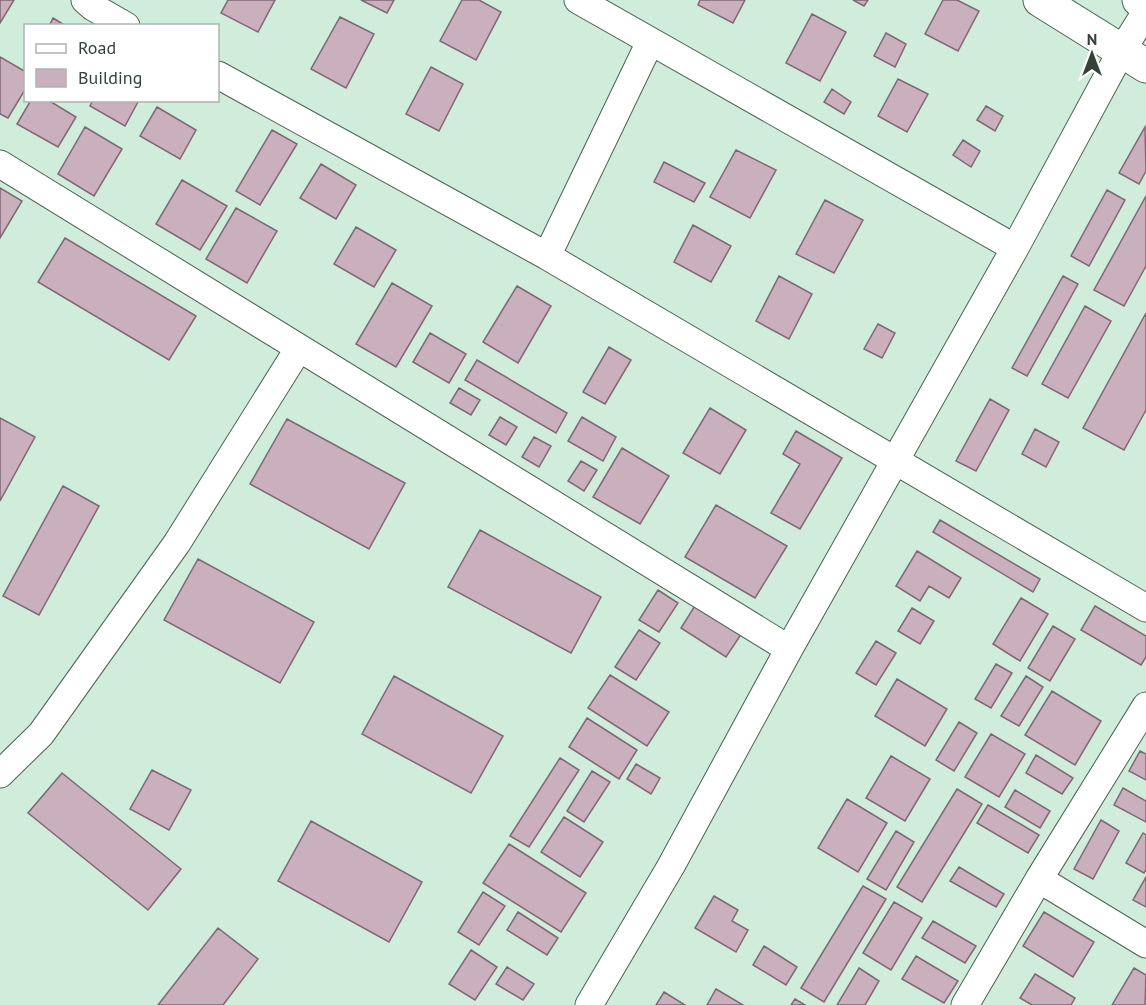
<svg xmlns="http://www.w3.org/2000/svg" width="1146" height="1005" viewBox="0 0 1146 1005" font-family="'PT Sans',sans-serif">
  <rect width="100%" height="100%" fill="#d0ecdb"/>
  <path fill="#caafbd" stroke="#7f6774" stroke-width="1.5" d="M0,0h14l-14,23z
    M228,0h47l-17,32 -37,-19z
    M361,0h33l-7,13z
    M462,0h17l22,12 -25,48 -36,-19z
    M700,0h45l-12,23 -35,-18z
    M853,0h15l-4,6z
    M943,0h14l22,11 -21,40 -33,-17z
    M812,14l34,18 -26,49 -34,-18z
    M340,17l34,17 -28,54 -35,-19z
    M53,18l13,8h-17z
    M886,33l20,11 -11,23 -21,-11z
    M0,57l26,15v16l-18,30 -8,-4z
    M431,67l32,17 -24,47 -33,-17z
    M898,79l30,15 -21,38 -29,-16z
    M832,89l19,13 -7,12 -20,-12z
    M31,100h17l28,17 -18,30 -41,-23z
    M93,100h46l-14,26 -35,-20z
    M986,106l17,10 -8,15 -18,-11z
    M157,107l39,23 -16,29 -40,-23z
    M85,127l37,22 -28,47 -36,-22z
    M1145,127l1,44 -7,13 -20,-11z
    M272,130l25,14 -37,61 -24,-14z
    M963,140l17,11 -9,16 -18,-12z
    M736,150l40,20 -26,48 -40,-21z
    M664,162l41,21 -11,19 -40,-20z
    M321,164l35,21 -20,34 -36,-21z
    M182,180l45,26 -27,44 -44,-26z
    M0,188l22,13 -22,37z
    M1107,190l18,10 -36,66 -18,-10z
    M1146,196v70l-22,40 -30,-16z
    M825,200l38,20 -29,53 -38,-19z
    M236,208l41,23 -30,52 -41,-24z
    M693,225l38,21 -20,36 -37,-20z
    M356,227l40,23 -22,37 -40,-23z
    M65,238l131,78 -27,44 -131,-78z
    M779,276l33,18 -23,45 -33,-18z
    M1063,276l15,8 -51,92 -15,-8z
    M392,283l40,23 -36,61 -40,-23z
    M517,286l34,20 -33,57 -35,-21z
    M1085,306l26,15 -43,77 -26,-14z
    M1146,313v97l-22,40 -41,-22z
    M878,324l17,9 -13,25 -18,-9z
    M430,333l36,21 -17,29 -36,-21z
    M609,347l22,13 -26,44 -22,-12z
    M477,360l90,53 -11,20 -91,-53z
    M459,388l21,12 -9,15 -21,-12z
    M990,399l19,11 -33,61 -20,-10z
    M710,408l36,22 -26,44 -37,-21z
    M500,417l17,10 -11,18 -17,-10z
    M582,417l34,20 -13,24 -35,-20z
    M0,418l35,19 -35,64z
    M287,419l118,64 -36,66 -119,-65z
    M1035,429l24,13 -13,25 -24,-13z
    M796,431l46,27 -42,71 -29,-16 29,-49 -17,-10z
    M534,437l17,9 -12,21 -17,-10z
    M622,448l47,28 -29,48 -47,-27z
    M581,461l16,9 -13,21 -16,-10z
    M63,486l36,20 -60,109 -36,-19z
    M716,505l71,41 -32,52 -70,-41z
    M940,520l100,59 -7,13 -100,-60z
    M480,530l121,67 -30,56 -123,-66z
    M917,551l44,27 -12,20 -20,-12 -9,15 -24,-15z
    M198,559l116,63 -34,61 -116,-63z
    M658,590l20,13 -19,29 -20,-12z
    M1021,598l27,16 -28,47 -27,-17z
    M696,604l46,29 -16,24 -45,-29z
    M1095,606l51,30v21l-5,8 -60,-35z
    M912,608l22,13 -14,23 -22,-13z
    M1053,626l22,13 -25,42 -22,-13z
    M639,630l21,13 -24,37 -21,-13z
    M876,641l20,12 -20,32 -20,-12z
    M996,664l16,9 -21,35 -16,-9z
    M610,675l59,37 -22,34 -59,-38z
    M394,676l109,60 -32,57 -109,-59z
    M1026,676l17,11 -24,39 -18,-10z
    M897,679l50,30 -22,37 -50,-30z
    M1052,691l49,30 -26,44 -50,-30z
    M587,718l50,32 -18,29 -50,-32z
    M959,722l18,11 -23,38 -18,-11z
    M991,734l34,20 -26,43 -34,-20z
    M1140,751l6,3v26l-17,-9z
    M1036,755l37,23 -11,16 -36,-21z
    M891,756l39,23 -25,42 -39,-23z
    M560,758l19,12 -50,77 -19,-11z
    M636,764l24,14 -9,16 -24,-15z
    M152,770l39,20 -22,40 -39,-21z
    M592,771l18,11 -26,40 -17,-11z
    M62,773l119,96 -33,41 -120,-97z
    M1123,788l23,13v21l-32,-17z
    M957,789l25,15 -60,98 -25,-15z
    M1015,790l35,21 -10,17 -35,-21z
    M847,799l40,24 -29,49 -40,-24z
    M988,805l51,30 -11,18 -51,-30z
    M564,817l39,25 -23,35 -39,-25z
    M1101,820l18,11 -26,48 -19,-10z
    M311,821l111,61 -33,60 -111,-61z
    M896,831l18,11 -28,48 -19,-11z
    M1143,833l3,2v35l-2,3 -18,-10z
    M509,844l77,49 -25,39 -78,-49z
    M959,867l45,27 -8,13 -46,-26z
    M1146,877v30l-13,-7z
    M863,886l23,13 -62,103 -23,-14z
    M483,892l22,14 -26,39 -21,-13z
    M714,896l24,14 -6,11 16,9 -12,22 -41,-24z
    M894,902l28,16 -31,52 -28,-17z
    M518,912l40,26 -11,17 -40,-25z
    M1044,912l50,30 -21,35 -50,-31z
    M933,921l43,25 -11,17 -43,-25z
    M218,928l40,31 -35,46h-65z
    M764,946l33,21 -11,18 -33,-20z
    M471,950l26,17 -22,33 -26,-16z
    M916,956l42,25 -14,22 -42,-24z
    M507,967l27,17 -11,16 -27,-16z
    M859,968l20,13 -14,24h-28z
    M1134,968l12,7 -1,30h-33z
    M1035,974l40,24 -4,7h-39l-12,-7z
    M716,989l27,16h-36z
    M664,992l21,13h-29z
    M795,999l10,6h-14z"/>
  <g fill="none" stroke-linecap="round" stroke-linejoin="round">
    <defs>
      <path id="minor" d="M85,0l8,7 33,19
        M578,0l437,248
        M218,75l329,181 599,352
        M0,164l789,485
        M547,256l103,-214
        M0,774l41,-40 136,-191 122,-195
        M1039,879l107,65
        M589,1005l82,-139 118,-217 226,-401 107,-198 24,-38
        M965,1005l74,-126 107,-173"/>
      <path id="tertiary" d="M1040,0l106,66
        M1139,0l7,4"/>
    </defs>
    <use href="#minor" stroke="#4a6254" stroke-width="29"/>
    <use href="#tertiary" stroke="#4a6254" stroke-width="35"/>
    <use href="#minor" stroke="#fff" stroke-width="27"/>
    <use href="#tertiary" stroke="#fff" stroke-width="33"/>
  </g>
  <rect x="24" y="24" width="195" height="78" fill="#ffffff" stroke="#aeb3b0" stroke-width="1.5"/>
  <rect x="36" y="44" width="30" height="9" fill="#ffffff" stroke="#aeb3b0" stroke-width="1.5"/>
  <text x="78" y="54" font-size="18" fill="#354039">Road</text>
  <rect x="36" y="69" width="30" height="18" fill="#caafbd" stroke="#aeb3b0" stroke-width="1.5"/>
  <text x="78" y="84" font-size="18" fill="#354039">Building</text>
  <g transform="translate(1092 54)" stroke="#ffffff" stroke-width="4.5" paint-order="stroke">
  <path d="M0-4.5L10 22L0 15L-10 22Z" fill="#354039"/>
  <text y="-9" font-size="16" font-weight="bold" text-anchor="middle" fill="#354039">N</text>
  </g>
</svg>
